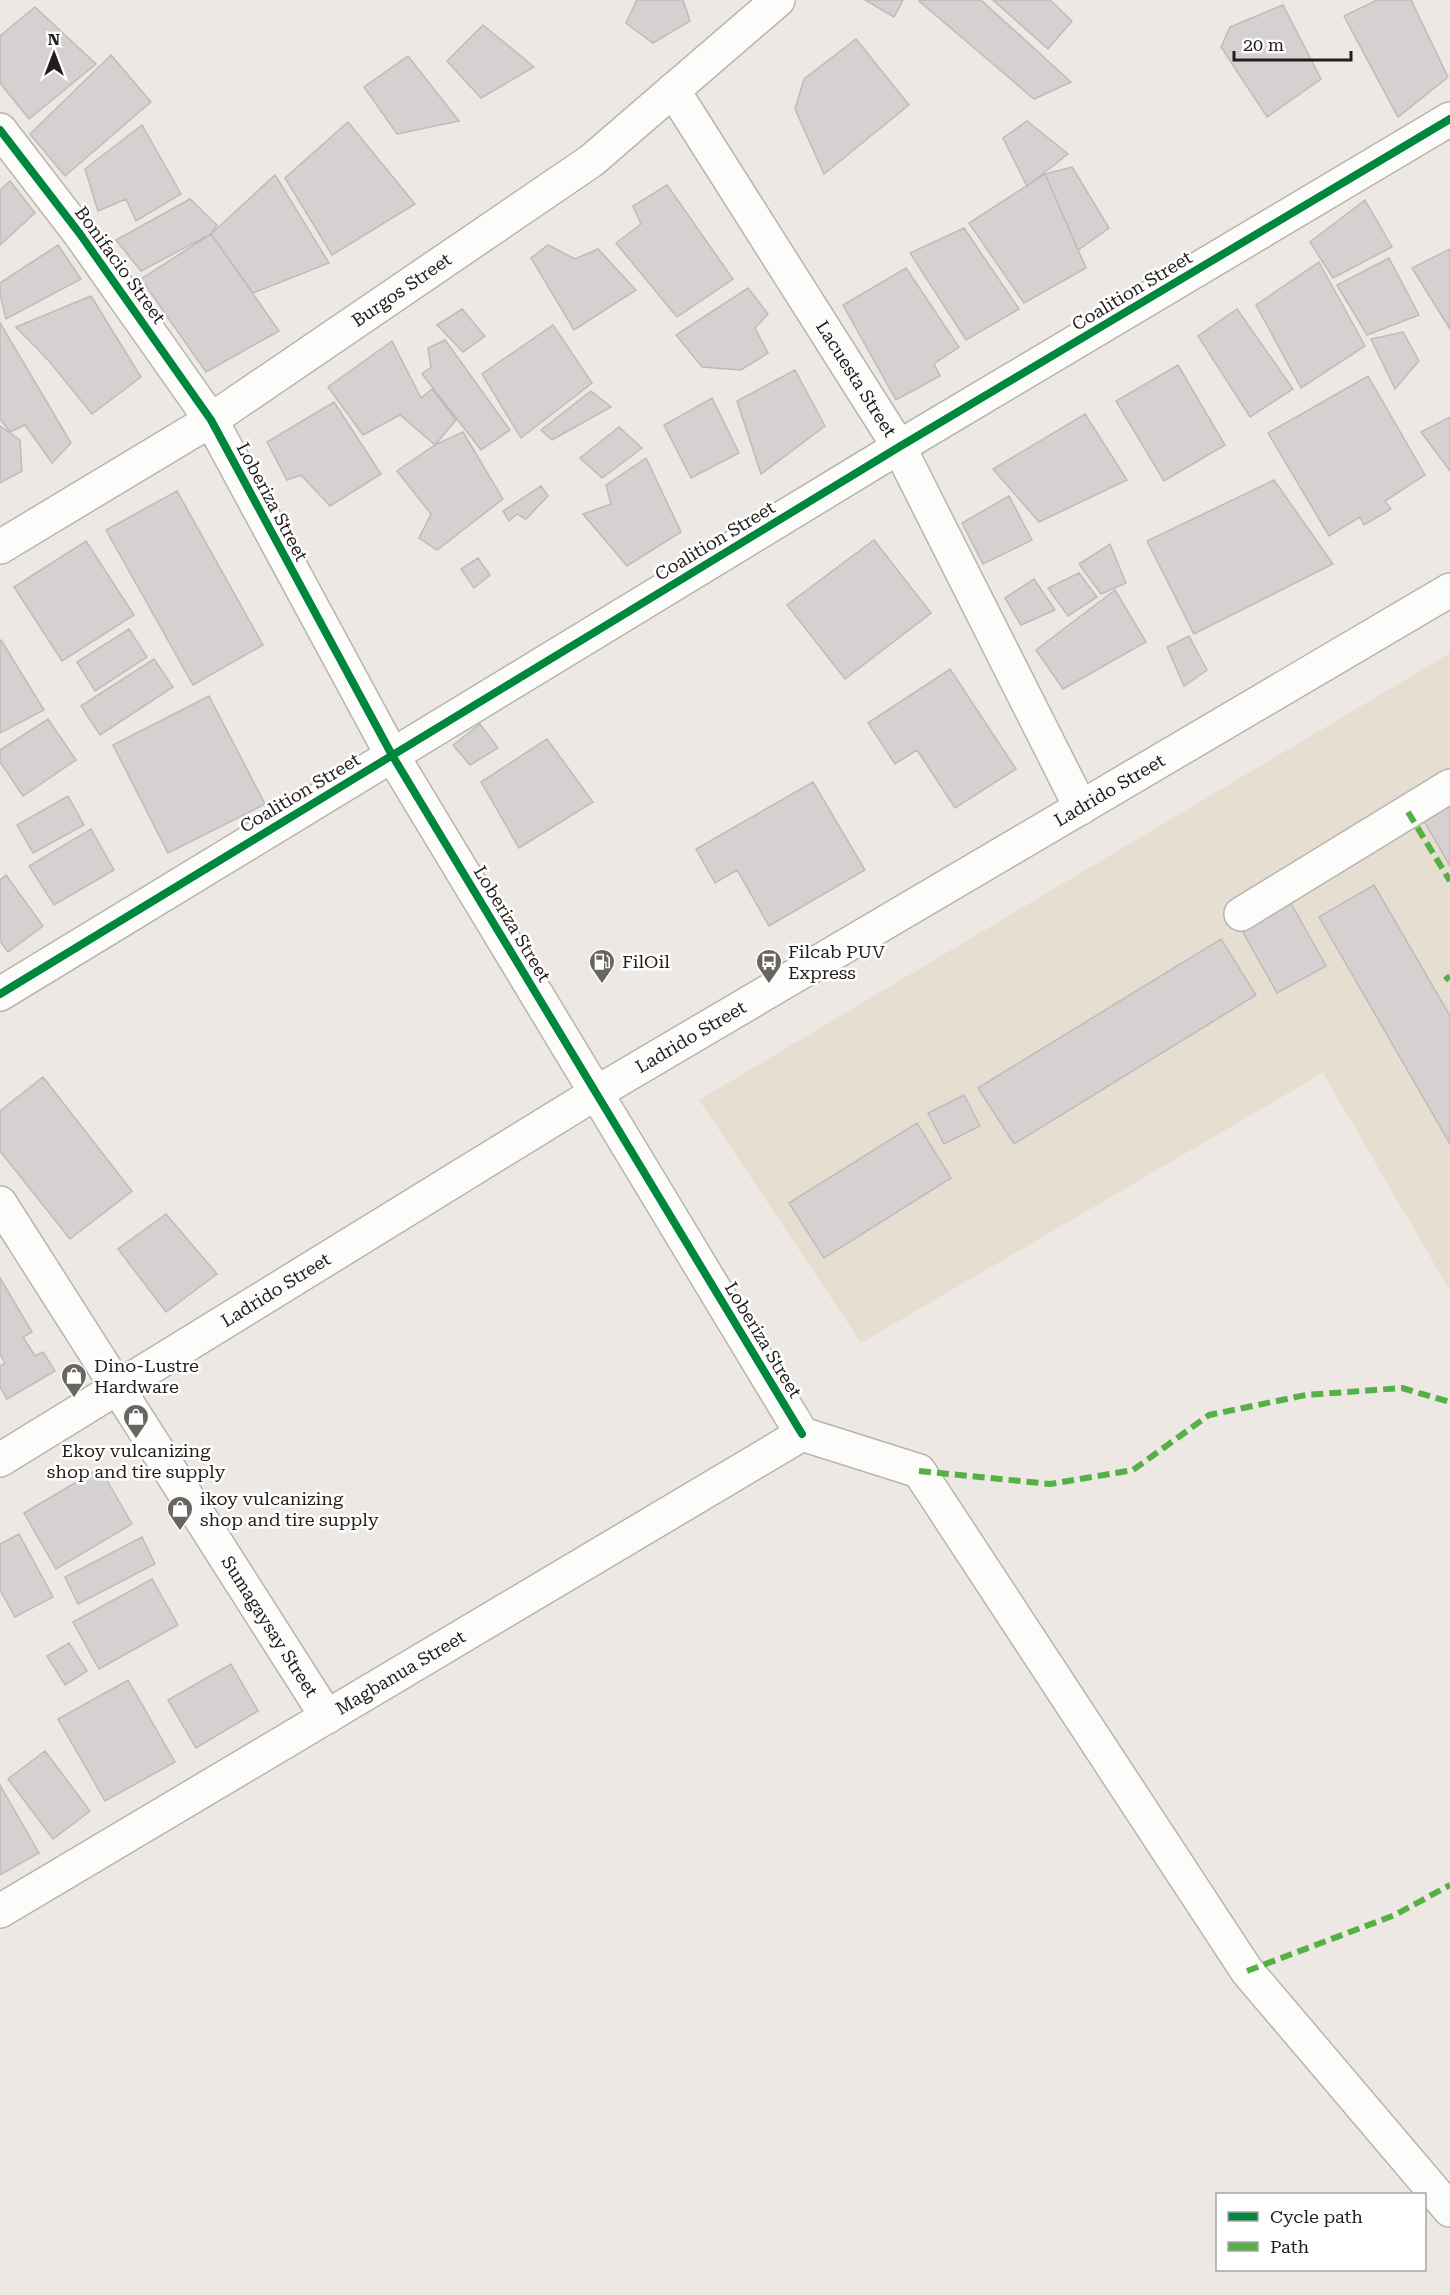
<svg xmlns="http://www.w3.org/2000/svg" width="1450" height="2295" viewBox="0 0 1450 2295" font-family="'Roboto Serif',serif">
  <rect width="100%" height="100%" fill="#eee8e4"/>
  <path fill="#e7ded2" d="M1450,653v638l-127,-218 -462,270 -162,-243z"/>
  <path fill="#d5d1d1" stroke="#bfbbbb" stroke-width="1.5" d="M637,0h46l7,21 -37,22 -27,-20z
    M865,0h38l-9,17z
    M920,0h61l90,82 -37,17 -115,-98z
    M993,0h57l22,21 -24,28z
    M1377,0h34l37,77 -50,40 -54,-101z
    M1283,5l38,74 -54,38 -46,-70 9,-20z
    M35,7l61,57 -67,55 -29,-36v-47z
    M483,25l51,42 -53,31 -34,-37z
    M856,39l53,66 -85,69 -29,-65 9,-30z
    M111,55l40,47 -86,74 -35,-42z
    M408,56l51,65 -62,13 -33,-47z
    M1027,121l41,33 -41,32 -24,-48z
    M348,122l67,82 -83,51 -47,-77z
    M142,125l39,69 -45,27 -10,-22 -28,12 -13,-42z
    M1072,167l37,61 -31,22 -33,-76z
    M1045,174l41,94 -62,35 -55,-80z
    M275,175l54,88 -76,30 -42,-59z
    M10,181l25,32 -35,32v-55z
    M667,185l66,94 -56,38 -61,-74 25,-19 -8,-18z
    M190,199l27,26 -6,9 -70,37 -25,-31z
    M1365,200l27,47 -59,31 -23,-36z
    M964,228l55,81 -53,31 -56,-87z
    M211,234l68,97 -73,41 -65,-93z
    M58,245l23,34 -75,40 -6,-24v-12z
    M548,245l27,14 23,-10 38,41 -62,40 -43,-72z
    M1450,249v80l-38,-61z
    M1389,258l30,57 -52,20 -30,-50z
    M1319,262l46,84 -64,42 -45,-83z
    M906,268l53,79 -25,17 6,12 -44,24 -53,-95z
    M748,288l20,26 -13,14 13,25 -27,17 -39,-3 -26,-32z
    M91,296l50,81 -49,37 -43,-53 -33,-34z
    M462,309l23,27 -22,16 -26,-27z
    M1237,309l56,80 -43,28 -52,-81z
    M0,323l71,120 -19,20 -27,-38 -15,7 -10,-13z
    M553,325l39,58 -71,55 -39,-64z
    M1403,332l16,29 -24,28 -24,-50z
    M445,340l65,90 -29,20 -59,-76 9,-7 -3,-19z
    M392,341l29,57 11,-9 24,31 -21,25 -35,-30 -37,20 -35,-48z
    M1178,365l47,80 -61,36 -48,-80z
    M795,370l30,56 -64,48 -24,-73z
    M1368,376l57,99 -40,26 6,8 -27,16 -4,-8 -31,19 -61,-103z
    M591,391l20,16 -59,33 -11,-10z
    M712,398l27,55 -48,25 -27,-53z
    M334,402l47,72 -51,32 -29,-31 -14,5 -20,-38z
    M1085,414l42,66 -88,42 -46,-53z
    M1450,417v54l-29,-39z
    M0,426l20,14 2,31 -22,12z
    M619,427l23,21 -40,30 -22,-20z
    M463,432l40,67 -66,51 -18,-12 12,-24 -34,-43 38,-26z
    M646,458l35,74 -54,34 -44,-52 28,-10 -5,-19z
    M1274,480l59,84 -139,70 -47,-93z
    M541,486l7,10 -22,23 -9,-5 -8,7 -6,-10z
    M177,491l86,154 -70,40 -87,-155z
    M1009,496l23,44 -49,24 -21,-41z
    M874,540l57,73 -86,66 -58,-74z
    M86,541l48,74 -72,46 -48,-74z
    M1110,544l16,39 -25,11 -22,-30z
    M478,558l12,17 -16,13 -13,-19z
    M1079,573l18,24 -29,19 -20,-28z
    M1034,579l21,31 -34,15 -16,-27z
    M1115,590l31,52 -83,47 -27,-39z
    M129,629l18,28 -52,34 -18,-29z
    M1189,636l18,34 -23,16 -17,-39z
    M1,640l43,70 -44,23v-92z
    M154,659l19,28 -73,48 -19,-29z
    M950,669l66,100 -61,39 -38,-58 -22,14 -27,-41z
    M209,696l56,108 -97,49 -55,-108z
    M48,719l28,41 -53,36 -23,-34v-12z
    M480,724l18,24 -28,17 -17,-20z
    M547,739l46,63 -74,46 -38,-66z
    M813,782l52,88 -96,56 -32,-56 -22,13 -19,-34z
    M68,796l16,29 -51,28 -16,-28z
    M1450,800v66l-29,-50z
    M91,829l23,41 -60,35 -25,-39z
    M6,875l37,51 -35,26 -8,-11v-61z
    M1374,885l76,131v128l-131,-227z
    M1288,898l38,68 -49,27 -38,-68z
    M1221,939l35,56 -242,149 -36,-56z
    M43,1077l89,114 -62,48 -70,-88v-40z
    M964,1095l16,31 -36,18 -16,-31z
    M917,1123l34,55 -127,80 -35,-55z
    M166,1214l51,60 -51,38 -48,-63z
    M0,1278l32,54 -9,5 12,19 8,-4 12,19 -48,28 -7,-12v-21l5,-3 -5,-9z
    M100,1468l32,56 -76,45 -32,-56z
    M19,1534l34,63 -38,20 -15,-27v-46z
    M142,1537l13,27 -77,40 -13,-27z
    M152,1579l26,46 -79,44 -26,-47z
    M69,1643l18,28 -22,14 -18,-29z
    M231,1664l27,47 -62,37 -28,-48z
    M128,1680l47,82 -70,39 -47,-82z
    M45,1751l45,60 -37,28 -45,-60z
    M0,1785l39,68 -39,22z"/>
  <g fill="none" stroke-linecap="round" stroke-linejoin="round">
    <defs>
      <g id="minor">
        <path id="s1" d="M673,90l226,357 182,361"/>
        <path d="M0,130l80,104 131,186 181,335 410,679"/>
        <path id="s2" d="M0,547l211,-127 380,-259 187,-161"/>
        <path d="M1241,914l209,-128"/>
        <path d="M0,994l899,-547 551,-328"/>
        <path id="s3" d="M0,1203l327,514"/>
        <path d="M802,1434l117,37 328,500 203,239"/>
        <path id="s4" d="M0,1911l802,-477"/>
      </g>
      <g id="major">
        <path id="s5" d="M0,1460l596,-367 854,-503"/>
      </g>
    </defs>
    <use href="#minor" stroke="#b8b4b0" stroke-width="36"/>
    <use href="#major" stroke="#b8b4b0" stroke-width="36"/>
    <use href="#minor" stroke="#fcfcfb" stroke-width="33"/>
    <use href="#major" stroke="#fcfcfb" stroke-width="33"/>
    <path stroke="#55b145" stroke-width="6" stroke-dasharray="12 6" stroke-linecap="butt" d="M1408,812l42,69
      M1445,980l5,-4
      M919,1471l131,13 83,-14 76,-55 97,-20 96,-7 48,14
      M1247,1971l148,-56 55,-30"/>
    <defs>
      <path id="cycleway" d="M0,130l80,104 131,186 181,335 410,679
        M0,994l899,-547 551,-328"/>
    </defs>
    <use href="#cycleway" stroke="#fff" stroke-width="11"/>
    <use href="#cycleway" stroke="#00873e" stroke-width="8"/>
  </g>
  <defs>
    <symbol id="fuel-pin" viewBox="-11 -11 22 30"><path d="M0 17L-7.5 6A9.5 9.5 0 1 1 7.5 6Z" fill="#696561" stroke="#fff"/><path d="M-5.5-6h7V0h2V4h1.3V-2.5L3-4.5l.8-.8L6-3V5H2.5V1h-1V6h-7ZM-4.2-4.7v3.2H.2V-4.7Z" fill="#fff"/></symbol>
    <symbol id="bus-pin" viewBox="-11 -11 22 30"><path d="M0 17L-7.5 6A9.5 9.5 0 1 1 7.5 6Z" fill="#696561" stroke="#fff"/><path d="M-5-6H5V4H4V6H2V4H-2V6H-4V4H-5ZM-3.5-4V0h7V-4ZM-3.5 1.2v1.5H-2V1.2ZM2 1.2v1.5H3.5V1.2Z" fill="#fff"/></symbol>
    <symbol id="shop-pin" viewBox="-11 -11 22 30"><path d="M0 17L-7.5 6A9.5 9.5 0 1 1 7.5 6Z" fill="#696561" stroke="#fff"/><path d="M-5-2.5h2.3a2.7 3.5 0 0 1 5.4 0H5L5.5 6h-11ZM-1.5-2.5h3a1.5 2.3 0 0 0-3 0Z" fill="#fff"/></symbol>
  </defs>
  <g fill-rule="evenodd">
    <use href="#fuel-pin" x="587" y="947" width="30" height="40"/>
    <use href="#bus-pin" x="754" y="947" width="30" height="40"/>
    <use href="#shop-pin" x="59" y="1361" width="30" height="40"/>
    <use href="#shop-pin" x="121" y="1402" width="30" height="40"/>
    <use href="#shop-pin" x="165" y="1494" width="30" height="40"/>
  </g>
  <g text-anchor="middle" stroke-width="5" stroke-linejoin="round" paint-order="stroke">
    <g font-size="18" fill="#211e1b" stroke="#fff">
      <text transform="translate(120 265) rotate(54)" y="6">Bonifacio Street</text>
      <text dy="6" stroke="none"><textPath href="#s2" startOffset="477">Burgos Street</textPath></text>
      <text transform="translate(1132 291) rotate(-31)" y="6">Coalition Street</text>
      <text dy="6" stroke="none"><textPath href="#s1" startOffset="342">Lacuesta Street</textPath></text>
      <text transform="translate(272 502) rotate(62)" y="6">Loberiza Street</text>
      <text transform="translate(715 541) rotate(-31)" y="6">Coalition Street</text>
      <text dy="6" stroke="none"><textPath href="#s5" startOffset="1296">Ladrido Street</textPath></text>
      <text transform="translate(300 793) rotate(-31)" y="6">Coalition Street</text>
      <text transform="translate(512 924) rotate(59)" y="6">Loberiza Street</text>
      <text dy="6" stroke="none"><textPath href="#s5" startOffset="810">Ladrido Street</textPath></text>
      <text dy="6" stroke="none"><textPath href="#s5" startOffset="324">Ladrido Street</textPath></text>
      <text transform="translate(763 1340) rotate(59)" y="6">Loberiza Street</text>
      <text dy="6" stroke="none"><textPath href="#s3" startOffset="502">Sumagaysay Street</textPath></text>
      <text dy="6" stroke="none"><textPath href="#s4" startOffset="466">Magbanua Street</textPath></text>
    </g>
    <g font-size="18" fill="#211e1b" stroke="#fff" text-anchor="start">
      <text x="788" y="958">Filcab PUV<tspan x="788" dy="21">Express</tspan></text>
      <text x="622" y="968">FilOil</text>
      <text x="94" y="1372">Dino-Lustre<tspan x="94" dy="21">Hardware</tspan></text>
      <text x="136" y="1457" text-anchor="middle">Ekoy vulcanizing<tspan x="136" dy="21">shop and tire supply</tspan></text>
      <text x="200" y="1505">ikoy vulcanizing<tspan x="200" dy="21">shop and tire supply</tspan></text>
    </g>
  </g>
  <rect x="1216" y="2193" width="210" height="78" fill="#ffffff" stroke="#a6a5a4" stroke-width="1.5"/>
  <rect x="1228" y="2212" width="30" height="9" fill="#00873e" stroke="#a6a5a4" stroke-width="1.5"/>
  <text x="1270" y="2223" font-size="18" fill="#211e1b">Cycle path</text>
  <rect x="1228" y="2242" width="30" height="9" fill="#55b145" stroke="#a6a5a4" stroke-width="1.5"/>
  <text x="1270" y="2253" font-size="18" fill="#211e1b">Path</text>
  <g transform="translate(54 54)" stroke="#ffffff" stroke-width="4.5" paint-order="stroke">
  <path d="M0-4.5L10 22L0 15L-10 22Z" fill="#211e1b"/>
  <text y="-9" font-size="16" font-weight="bold" text-anchor="middle" fill="#211e1b">N</text>
  </g>
  <path d="M1234 51v9h117v-9" fill="none" stroke="#211e1b" stroke-width="3"/>
  <text x="1243" y="51" font-size="18" fill="#211e1b" stroke="#ffffff" stroke-width="4.5" paint-order="stroke">20 m</text>
</svg>
